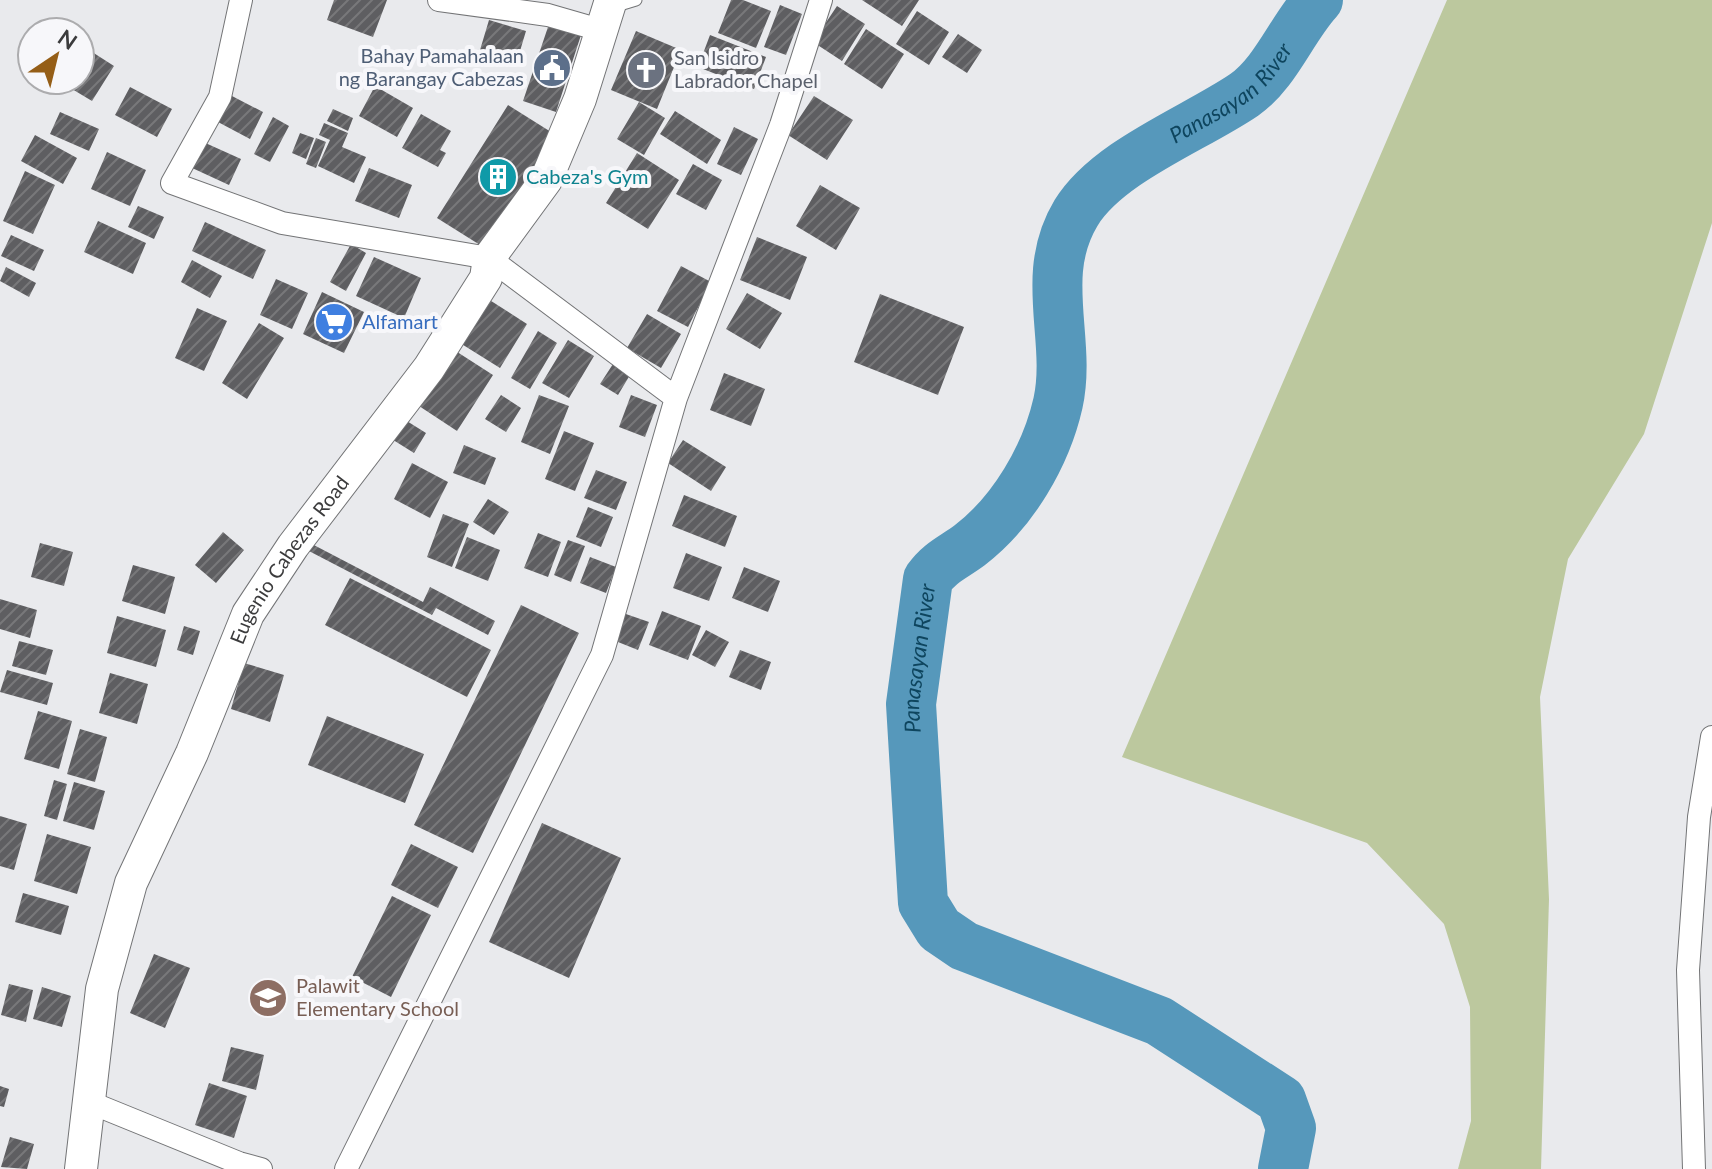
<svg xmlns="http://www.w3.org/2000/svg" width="1712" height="1169" viewBox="0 0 1712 1169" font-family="Lato,sans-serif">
  <defs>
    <pattern id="building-hatch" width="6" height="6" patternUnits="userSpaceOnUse" patternTransform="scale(2)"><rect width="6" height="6" fill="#5e5e61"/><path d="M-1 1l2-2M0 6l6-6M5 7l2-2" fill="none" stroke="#78787a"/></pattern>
  </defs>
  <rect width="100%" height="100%" fill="#e9eaed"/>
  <path fill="#bcc89e" d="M1447,0h265v223l-68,211 -76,125 -28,138 9,202 -8,270h-83l13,-48 -1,-114 -26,-83 -77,-81 -245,-86z"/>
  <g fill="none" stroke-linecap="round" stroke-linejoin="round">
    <path stroke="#5698bb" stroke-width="50" id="s1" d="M1283,1169l8,-41 -10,-28 -122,-79 -195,-75 -25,-17 -16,-26 -12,-199 17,-125c12,-17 26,-22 42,-34 43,-33 76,-89 88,-142 14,-64 -20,-127 18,-190 32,-52 118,-84 168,-118 32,-22 48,-67 74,-95"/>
  </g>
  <path fill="url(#building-hatch)" d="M334,0h53l-14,37 -46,-17z
    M731,0h12l28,11 -15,37 -38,-15z
    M862,0h57l-17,26z
    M780,5l22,9 -16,41 -22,-8z
    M837,6l28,18 -23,37 -29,-19z
    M917,11l32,21 -20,33 -33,-21z
    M489,20l37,11 -9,30 -37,-11z
    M549,24l32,11 -25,77 -33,-11z
    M866,29l38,25 -22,35 -38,-25z
    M636,31l45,19 -24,59 -46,-19z
    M958,34l24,16 -15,23 -25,-16z
    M710,35l56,22 -12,32 -56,-22z
    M89,50l25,16 -22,35 -25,-15 4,-6h9v-15z
    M375,86l38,22 -16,29 -38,-21z
    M130,87l42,22 -15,28 -42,-22z
    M232,96l31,16 -13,27 -32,-17z
    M814,96l39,24 -26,40 -39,-25z
    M639,102l26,16 -21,37 -27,-16z
    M508,105l51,32 -71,113 -51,-32z
    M333,109l20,9 -5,13 -21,-10z
    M675,111l46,29 -14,24 -47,-30z
    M60,112l39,17 -10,22 -39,-17z
    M421,114l30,17 -11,19 6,3 -8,14 -36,-19z
    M273,117l16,9 -19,36 -16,-8z
    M324,123l24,10 -6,14 24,10 -12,26 -36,-17 12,-26 -11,-5z
    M734,127l24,12 -17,36 -24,-11z
    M300,133l14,5 -8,21 -14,-6z
    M35,135l42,23 -14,26 -42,-23z
    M316,138l10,4 -10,26 -10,-4z
    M201,141l40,18 -12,26 -39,-18z
    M107,152l39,18 -16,36 -39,-17z
    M637,153l42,27 -31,49 -42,-26z
    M693,164l29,16 -16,30 -30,-16z
    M369,168l43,17 -13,33 -44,-17z
    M25,171l30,14 -22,49 -30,-13z
    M820,185l40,23 -24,42 -40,-24z
    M138,206l26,11 -10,22 -26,-12z
    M98,221l48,22 -13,31 -49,-22z
    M205,222l61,28 -13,29 -61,-28z
    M11,235l33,15 -10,21 -33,-15z
    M757,237l50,20 -17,43 -50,-20z
    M351,244l15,9 -20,38 -16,-9z
    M374,257l47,21 -17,40 -48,-22z
    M192,260l30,16 -12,22 -29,-16z
    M681,266l30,16 -23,45 -31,-16z
    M6,267l30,16 -7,14 -29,-16z
    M276,279l32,14 -16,36 -32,-14z
    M322,292l42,20 -20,41 -41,-19z
    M747,293l35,20 -22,36 -34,-20z
    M880,294l84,33 -26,68 -84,-33z
    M488,299l39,25 -27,44 -40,-25z
    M197,308l30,13 -23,50 -29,-13z
    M647,314l34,20 -20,34 -34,-20z
    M259,323l25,15 -37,61 -25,-16z
    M538,331l19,12 -27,46 -19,-11z
    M568,340l26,16 -25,42 -27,-15z
    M451,348l42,27 -36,56 -41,-27z
    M613,364l17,11 -12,20 -18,-11z
    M724,373l41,16 -14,37 -41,-16z
    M501,395l20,13 -15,24 -21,-13z
    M539,395l30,11 -19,48 -29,-12z
    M631,395l26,10 -12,32 -26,-10z
    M402,418l24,15 -12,20 -24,-15z
    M564,431l30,12 -19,48 -30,-12z
    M683,440l43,27 -15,24 -43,-28z
    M464,445l32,13 -11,27 -32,-12z
    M412,463l36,19 -18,36 -36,-19z
    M596,470l31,12 -11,28 -32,-12z
    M684,495l53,21 -12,31 -53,-21z
    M488,499l21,13 -15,23 -21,-13z
    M588,507l25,10 -12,30 -25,-10z
    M443,514l26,10 -17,43 -25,-10z
    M223,532l21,18 -28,33 -21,-18z
    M538,533l23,9 -13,35 -24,-9z
    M467,537l33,13 -12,31 -33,-13z
    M568,540l17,6 -14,36 -17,-7z
    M40,543l33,9 -9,34 -33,-9z
    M310,543l113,59 7,-15 65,34 -7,14 -52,-27 -4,7 -125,-65z
    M686,553l36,14 -13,34 -36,-13z
    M590,557l26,10 -10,26 -26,-10z
    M133,565l42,12 -10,37 -43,-13z
    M744,567l36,14 -12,31 -36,-14z
    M350,578l141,72 -24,47 -142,-72z
    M0,599l37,11 -7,28 -30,-9z
    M521,605l58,28 -106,220 -59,-28z
    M662,611l39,15 -13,34 -39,-15z
    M623,613l26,9 -11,28 -25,-10z
    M117,616l49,14 -10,37 -49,-14z
    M184,626l16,5 -7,24 -16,-5z
    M706,630l23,12 -14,25 -23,-12z
    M19,641l34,9 -7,25 -34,-9z
    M740,650l31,12 -10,28 -32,-13z
    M244,663l40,12 -14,47 -39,-13z
    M7,670l46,13 -6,22 -47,-13z
    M110,673l38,11 -11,40 -38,-11z
    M38,711l34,10 -13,48 -35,-10z
    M327,716l97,38 -19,49 -97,-38z
    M80,729l27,8 -12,45 -28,-8z
    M54,780l13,4 -10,36 -13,-4z
    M74,782l31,9 -11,39 -31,-9z
    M0,816l27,8 -13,46 -14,-4z
    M542,823l79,35 -52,120 -80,-36z
    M47,834l44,13 -14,47 -43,-13z
    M411,844l47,23 -20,41 -47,-23z
    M23,893l46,13 -8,29 -46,-13z
    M392,896l39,19 -40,82 -39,-20z
    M154,954l36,14 -25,60 -35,-15z
    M9,984l24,6 -7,32 -25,-7z
    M42,987l29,9 -9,31 -29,-8z
    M231,1047l33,8 -8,35 -34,-9z
    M209,1083l38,13 -13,42 -39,-13z
    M0,1086l9,3 -5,18 -4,-1z
    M10,1137l24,7 -7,25 -26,-2z"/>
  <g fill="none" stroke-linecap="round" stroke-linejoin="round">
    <defs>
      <path id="lane" d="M613,7l23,-7"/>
      <path id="street" d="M241,0l-21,97 -48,86 110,40 207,35 187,140
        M439,0l109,15 52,15
        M89,1102l150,61 22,6
        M346,1169l256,-514 74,-257 105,-273 40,-125
        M1694,1169l-6,-199 11,-153 13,-80"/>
      <g id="secondary">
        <path id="s2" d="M81,1169l21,-180 29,-106 61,-130 56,-139 45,-68 136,-178 57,-90 3,-20 57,-78 34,-81 31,-99"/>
      </g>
    </defs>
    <use href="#lane" stroke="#737476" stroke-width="13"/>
    <use href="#street" stroke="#737476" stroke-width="24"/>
    <use href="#secondary" stroke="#737476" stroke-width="34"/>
    <use href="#lane" stroke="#fff" stroke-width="11"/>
    <use href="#street" stroke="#fff" stroke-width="22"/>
    <use href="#secondary" stroke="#fff" stroke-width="32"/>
  </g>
  <defs>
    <symbol id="civic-disc" viewBox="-11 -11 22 22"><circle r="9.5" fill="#5c6f8a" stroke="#f7f7fa"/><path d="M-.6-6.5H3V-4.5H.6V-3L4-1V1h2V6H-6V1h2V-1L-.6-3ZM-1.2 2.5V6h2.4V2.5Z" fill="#fff"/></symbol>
    <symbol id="church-disc" viewBox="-11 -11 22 22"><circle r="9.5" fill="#6b7280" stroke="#f7f7fa"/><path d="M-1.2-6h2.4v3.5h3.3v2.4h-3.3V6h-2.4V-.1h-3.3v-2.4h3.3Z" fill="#fff"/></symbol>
    <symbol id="building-disc" viewBox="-11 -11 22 22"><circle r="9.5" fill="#0f9aa8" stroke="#f7f7fa"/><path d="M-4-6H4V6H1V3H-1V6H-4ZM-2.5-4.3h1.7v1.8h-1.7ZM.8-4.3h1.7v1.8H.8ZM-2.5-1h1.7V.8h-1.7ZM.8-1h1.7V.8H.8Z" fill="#fff"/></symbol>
    <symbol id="supermarket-disc" viewBox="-11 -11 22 22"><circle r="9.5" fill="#3f7fe0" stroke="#f7f7fa"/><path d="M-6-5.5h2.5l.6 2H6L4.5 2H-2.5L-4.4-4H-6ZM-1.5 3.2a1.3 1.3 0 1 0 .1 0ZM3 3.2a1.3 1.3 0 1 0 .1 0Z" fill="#fff"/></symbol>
    <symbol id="school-disc" viewBox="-11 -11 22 22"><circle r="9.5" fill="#8d6e63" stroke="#f7f7fa"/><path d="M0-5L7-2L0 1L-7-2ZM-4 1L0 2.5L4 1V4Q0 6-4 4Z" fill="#fff"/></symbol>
  </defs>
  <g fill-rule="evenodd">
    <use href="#civic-disc" x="530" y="46" width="44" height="44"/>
    <use href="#church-disc" x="624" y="48" width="44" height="44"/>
    <use href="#building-disc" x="476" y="155" width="44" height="44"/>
    <use href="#supermarket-disc" x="312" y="300" width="44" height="44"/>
    <use href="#school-disc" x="246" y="976" width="44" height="44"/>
  </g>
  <g text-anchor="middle" stroke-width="8" stroke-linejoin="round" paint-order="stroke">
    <g font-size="20" fill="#4e5e75" stroke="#f7f7fa" text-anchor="end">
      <text x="524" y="63">Bahay Pamahalaan<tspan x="524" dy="23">ng Barangay Cabezas</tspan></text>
    </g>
    <g font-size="20" fill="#5b616d" stroke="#f7f7fa" text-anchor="start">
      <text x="674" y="65">San Isidro<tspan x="674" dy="23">Labrador Chapel</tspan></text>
    </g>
    <g font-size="20" fill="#0d838f" stroke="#f7f7fa" text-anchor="start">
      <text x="526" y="184">Cabeza's Gym</text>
    </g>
    <g font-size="20" fill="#366cbe" stroke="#f7f7fa" text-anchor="start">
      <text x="362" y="329">Alfamart</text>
    </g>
    <g font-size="20" fill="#3b3b3c" stroke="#f7f7fa">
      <text dy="7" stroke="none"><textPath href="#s2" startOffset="652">Eugenio Cabezas Road</textPath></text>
    </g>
    <g font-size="20" fill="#785e54" stroke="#f7f7fa" text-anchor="start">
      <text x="296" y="993">Palawit<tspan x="296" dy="23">Elementary School</tspan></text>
    </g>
    <g font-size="22" font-style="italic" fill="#0e455e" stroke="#f7f7fa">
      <text dy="8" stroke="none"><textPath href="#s1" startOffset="1428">Panasayan River</textPath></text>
      <text dy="8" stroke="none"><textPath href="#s1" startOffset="732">Panasayan River</textPath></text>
    </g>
  </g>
  <g transform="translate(56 56) rotate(35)"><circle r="38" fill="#f7f7fa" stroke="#acacae" stroke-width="2"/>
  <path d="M0-6L14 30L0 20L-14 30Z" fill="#955e17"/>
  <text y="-12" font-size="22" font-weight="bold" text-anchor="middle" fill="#3b3b3c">N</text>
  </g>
</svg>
